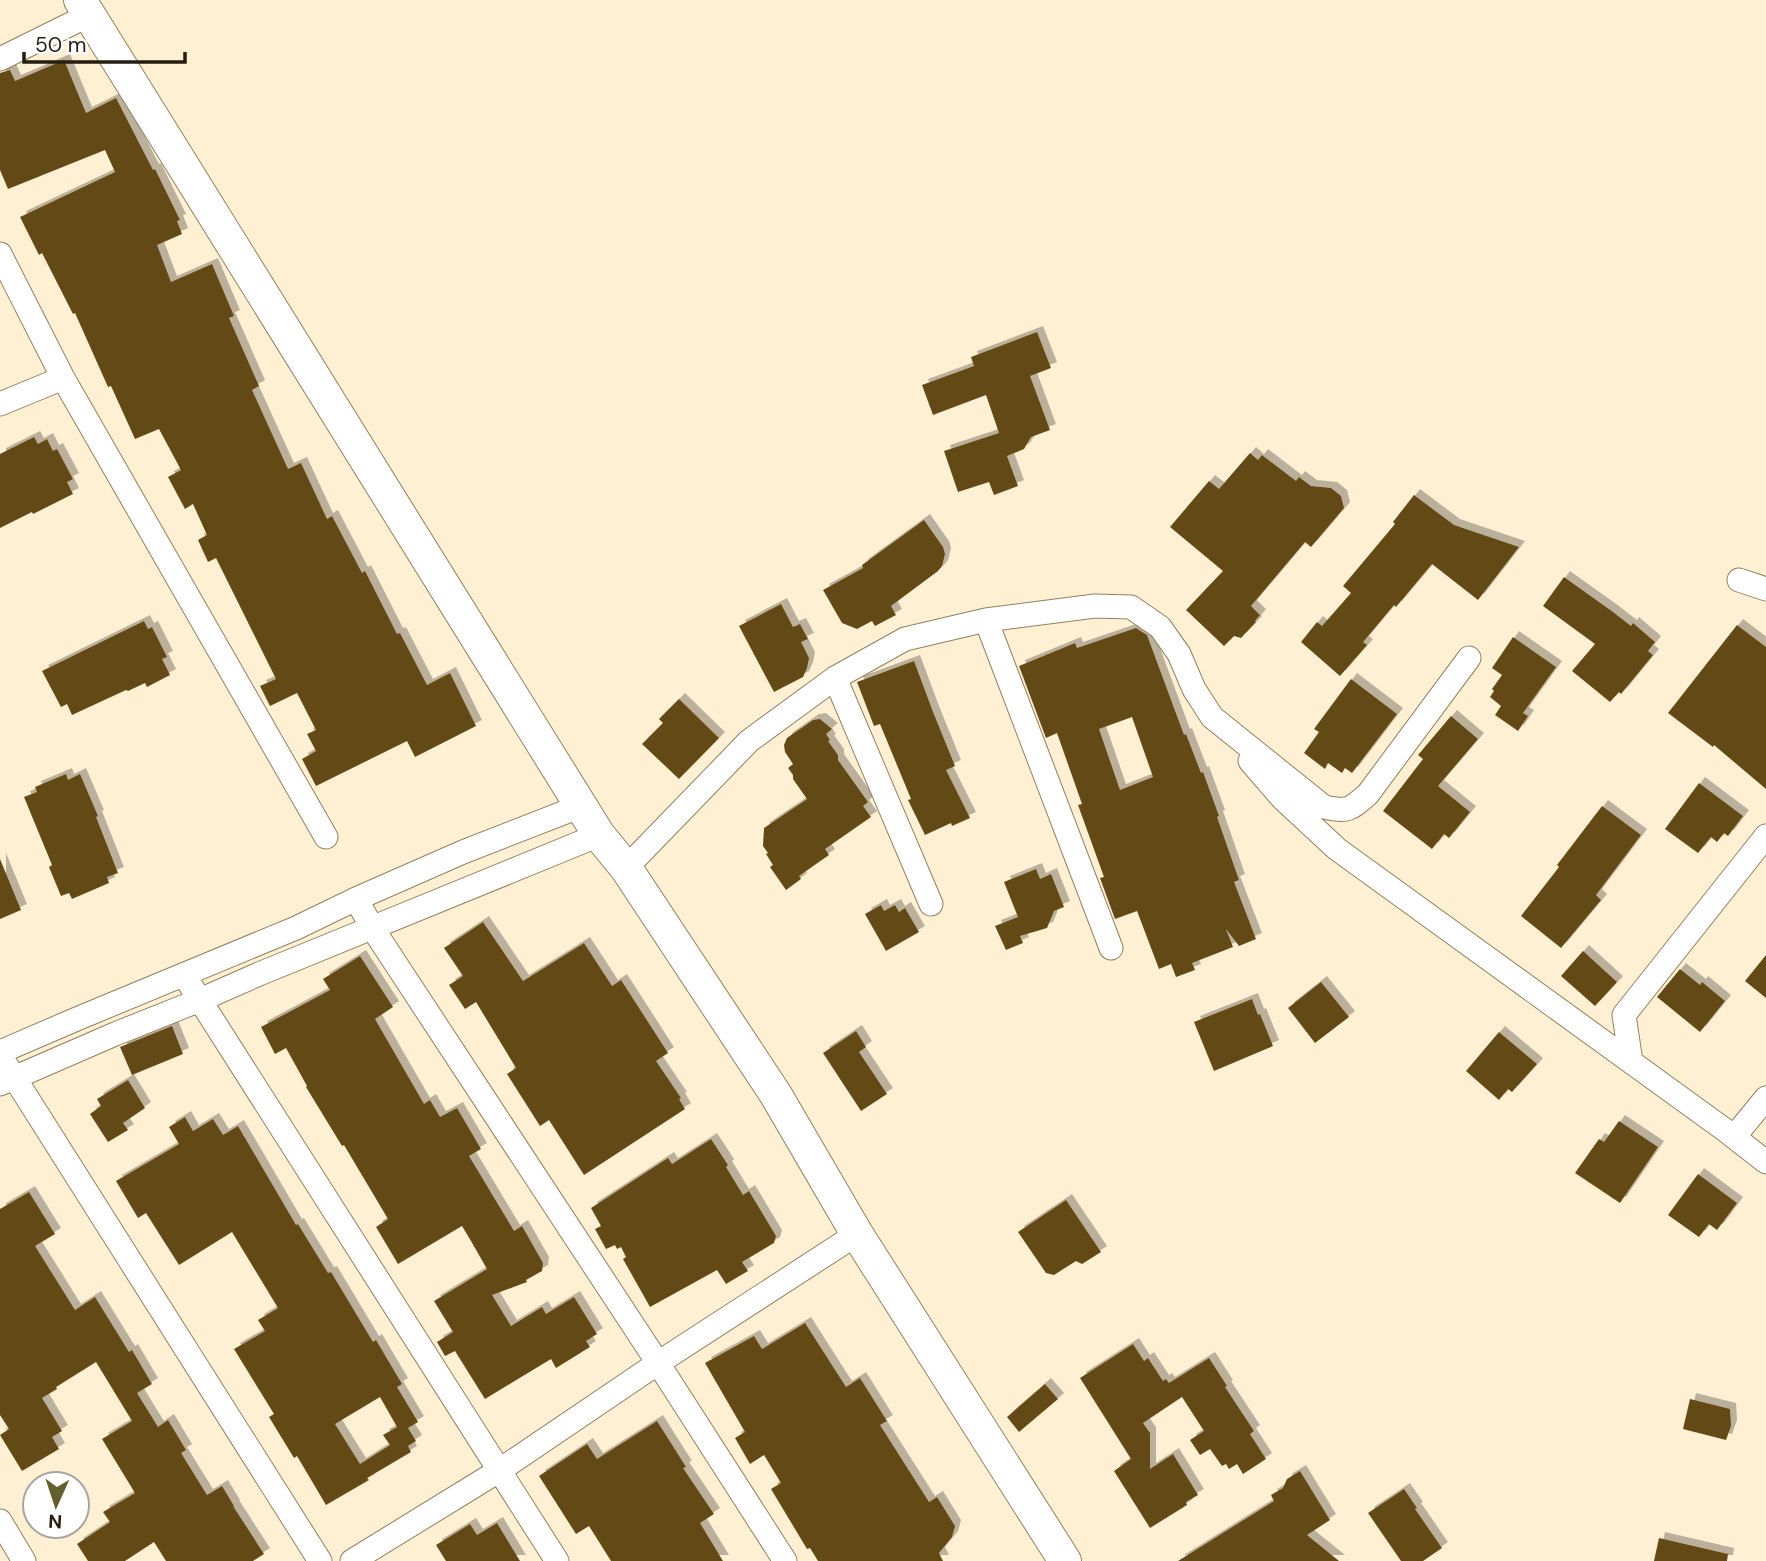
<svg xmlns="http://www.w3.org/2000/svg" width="1766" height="1561" viewBox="0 0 1766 1561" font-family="'DM Sans',sans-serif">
  <defs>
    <filter id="shadow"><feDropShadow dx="6" dy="-6" stdDeviation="0" flood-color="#0004"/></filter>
  </defs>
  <rect width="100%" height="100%" fill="#fff0d4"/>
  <path fill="#644a14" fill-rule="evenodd" filter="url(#shadow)" d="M64,60l22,53 30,-15 37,72 2,-1 25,51 -3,1 5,13 -25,11 14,37 41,-18 22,52 -5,2 30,68 -7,4 36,79 13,-6 26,56 5,-3 30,57 3,-2 32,63 3,-1 27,52 23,-12 26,53 -61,31 -8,-16 -91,45 -14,-27 14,-8 -9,-17 9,-4 -19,-37 -27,13 -10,-20 16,-7 -60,-121 -8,4 -10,-22 9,-5 -14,-31 -8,5 -17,-32 13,-7 -22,-41 -24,10 -24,-53 -3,1 -33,-74 -2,1 -31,-61 -3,2 -19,-38 95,-45 -10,-22 -97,39 -8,-19v-97l10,-3 5,11z
    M1037,332l14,36 -21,8 20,54 -19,7 -7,12 -17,7 11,30 -24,9 -5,-13 -31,10 -14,-41 55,-18 -13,-38 -53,20 -11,-30 52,-19 -3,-9z
    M34,437l4,7 9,-5 6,12 4,-2 16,30 -6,3 6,12 -40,20 -1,-2 -32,16v-74z
    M1250,453l8,7 4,-5 34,26 3,-4 12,9 20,2 10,8 3,12 -33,39 -6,-5 -54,64 9,9 -5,6 1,1 -15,16 -7,-2 -10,10 -38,-36 37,-39 -53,-44 39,-46 10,8z
    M1414,495l40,30 65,22 -41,53 -46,-36 -36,43 -2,-2 -31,37 4,3 -27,31 -39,-34 16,-20 5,4 29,-33 -8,-7 52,-62 -2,-2z
    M924,520l19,27 2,7 -3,12 -4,5 -47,35 5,9 -21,11 -3,-5 -15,8 -15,-6 -19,-33 40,-22 -1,-3z
    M1564,577l49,35 18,14 2,-3 22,19 -7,9 5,4 -32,39 -2,-2 -9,10 -38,-31 23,-27 -52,-38z
    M781,604l12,23 7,-3 8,15 -7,3 8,16 -2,10 -4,9 -29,15 -35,-66z
    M144,621l4,8 4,-2 15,30 -5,2 8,16 -23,12 -2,-4 -17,8 -2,-1 -54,25 -5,-11 -6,3 -19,-36z
    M1737,625l29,22v142l-52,-44 -1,2 -45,-34z
    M1136,628l11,7 37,100 2,-1 15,39 2,-1 16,44 -2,1 22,63 -5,2 22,57 -17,7 -13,-17 7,18 -41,16 3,7 -19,7 -5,-13 -12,5 -22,-58 -22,8 -15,-41 4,-1 -26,-72 4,-1 -25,-71 -11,5 -27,-72 56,-23 2,5zM1132,717l21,60 -33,13 -21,-61z
    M1513,637l43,30 -33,46 5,3 -10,15 -23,-16 6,-9 -11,-9 4,-6 -2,-2 10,-14 -10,-7z
    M914,661l19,51 22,54 -9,4 24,48 -18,8 -1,-3 -26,12 -17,-35 3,-1 -31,-75 -6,2 -17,-44z
    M1351,679l46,35 -45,59 -7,-5 -3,5 -14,-10 -3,6 -21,-16 15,-21 -5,-3z
    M679,699l40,39 -40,41 -37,-35 21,-21 -4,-4z
    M1451,716l27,23 -40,47 32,26 -21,26 -5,-4 -12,15 -49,-38 40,-52 -5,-4z
    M820,719l12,10 -6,5 4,6 -2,1 10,14v5l30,42 -5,4 8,11 -46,32 4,6 -30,21 2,3 -15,11 -16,-23 3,-2 -7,-11 2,-1 -5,-7 1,-18 43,-29 -14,-20v-4l-5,-7 5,-4 -8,-12 -1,-7 3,-7 26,-18z
    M66,774l2,6 12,-6 18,42 -2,1 22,56 -11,4 2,6 -37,16 -3,-6 -8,3 -12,-29 3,-2 -28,-68 13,-5 -2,-5z
    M1699,783l44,33 -15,20 -4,-3 -7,9 -6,-5 -13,16 -33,-24z
    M1602,806l39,29 -45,60 5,5 -40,48 -40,-32 38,-49 -2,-2z
    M0,859l21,51 -21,9z
    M1036,869l4,10 11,-5 13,33 -10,4 -7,17 -27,8 3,7 -17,7 -11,-24 23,-9 -14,-35z
    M881,905l3,6 11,-6 4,7 6,-4 14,24 -33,19 -21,-37z
    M483,922l40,59 61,-38 28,43 9,-6 47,73 -12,8 25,37 -2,1 6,10 -101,66 -35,-55 -9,6 -33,-52 9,-6 -40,-66 -11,7 -16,-24 14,-9 -19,-28z
    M1583,951l34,31 -22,24 -34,-30z
    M1766,955v43l-21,-17z
    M360,956l33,51 -18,12 49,85 6,-4 10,17 17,-9 24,41 -12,7 45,75 8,-5 21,37 -1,8 -16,9 1,2 -35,13 19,31 31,-19 4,7 28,-17 23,37 -11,7 4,6 -34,21 -5,-9 -66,40 -30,-48 -10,5 -8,-14 16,-10 -19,-31 53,-32 -16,-28 -9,-15 -64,38 -22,-37 12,-8 -44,-74 -2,1 -36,-59 1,-1 -21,-38 -11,6 -14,-27 69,-37 -7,-11z
    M1680,969l20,16 2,-3 23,19 -25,31 -43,-35z
    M1321,982l28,35 -34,26 -27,-35z
    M1252,999l6,16 2,-1 13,32 -59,25 -20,-49z
    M172,1026l11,28 -51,21 -12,-28z
    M856,1031l10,16 -7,5 28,42 -26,17 -38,-58z
    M1499,1032l38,32 -25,28 -4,-3 -9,11 -33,-29z
    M128,1080l17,28 -22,15 5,7 -20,12 -18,-28 11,-8 -4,-7z
    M185,1117l8,14 20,-12 10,16 15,-9 58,99 2,-1 30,49 3,-1 42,70 3,-2 26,44 -5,3 21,35 -10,6 8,13 -8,5 3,6 -44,26 2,2 -43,25 -29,-49 -3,2 -25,-41 5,-3 -40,-65 31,-18 -7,-11 20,-12 -46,-76 -53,33 -33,-52 -8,5 -22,-37 63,-37 -10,-17zM380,1397l17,30 -14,8 7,10 -30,19 -25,-40z
    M1619,1121l39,26 -38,56 -45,-30 24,-34 5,3z
    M711,1139l17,26 -2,2 17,28 6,-4 27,45 -2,7 -32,19 6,9 -22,13 -9,-14 -67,37 -27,-48 3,-2 -5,-10 -4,2 -2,-4 -9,4 -11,-20 6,-3 -10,-18 77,-50 4,6z
    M1698,1174l39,29 -20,27 -8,-6 -10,13 -31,-22z
    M29,1192l26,42 -20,12 40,64 20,-13 34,55 3,-2 20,34 -15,9 21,34 10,-7 18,30 -5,3 26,42 15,-9 12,20h-1l31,48 -11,7h-87l-12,-19 -29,19h-37l-11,-17 33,-22 -7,-10 32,-19 -33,-54 30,-18 -36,-59 -40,25 1,2 -15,9 20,33 -10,6 7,12 -37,22 -22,-36 9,-6 -9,-14v-206z
    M1066,1200l35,52 -19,12 -6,-3 -22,14 -8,-2 -28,-41z
    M805,1323l41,64 14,-9 27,43 -7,4 49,77 8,-5 18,29 -3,11 -13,16 4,8h-125l-8,-13 -3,1 -36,-60 10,-6 -17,-28 -14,9 -15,-26 10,-6 -40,-69 49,-27 8,13z
    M1133,1344l11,17 4,-3 15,23 3,-2 3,4 40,-25 18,28 -2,1 29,44 -4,3 16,25 -23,15 -6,-10 -8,5 -3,-5 -4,2 -12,-17 -10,6 -10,-15 14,-9 -22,-34 -39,26 7,10v36l23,-15 25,41 -12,7 1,3 -37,23 -36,-57 17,-12 -51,-81z
    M1045,1384l13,15 -39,33 -12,-15z
    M1690,1399l40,10 1,17 -5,14 -43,-11z
    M657,1421l29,46 -3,1 31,46 -14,9 23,38h-112l-22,-35 -13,8 -37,-58 48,-32 10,15z
    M1300,1471l30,49 -23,15 32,26h-161l96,-60 -3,-6 12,-7 4,-9z
    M1404,1489l13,19 -2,1 27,39 -19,13h-22l-33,-48z
    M497,1523l23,38h-74l-10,-16 34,-21 7,11z
    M1659,1538l69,16 -1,7h-73z"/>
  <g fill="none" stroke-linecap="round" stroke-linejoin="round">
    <defs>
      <path id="street" d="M0,59l89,-44
        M0,254l63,124 263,459
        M0,404l63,-26
        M1739,580l27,9
        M986,620l125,328
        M835,678l96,226
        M1250,761l32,37 55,51 388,281 41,32
        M626,868l123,-127 86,-63 70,-39 81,-19 109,-14 36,1 29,20 19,27 15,35 18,28 112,90c24,5 26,3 44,-13l101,-136
        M356,899l17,30 285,434 127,198
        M184,975l373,586
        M0,1052l79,-34 217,-90 60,-29 107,-47 118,-46
        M1631,1062l-7,-47 142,-179
        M7,1066l313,495
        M0,1084l115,-50 85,-34 59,-26 340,-139
        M1734,1137l32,-39
        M0,1521l24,40
        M352,1561l148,-91 158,-107 199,-129"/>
      <path id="secondary" d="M80,0l519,835 27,33 150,227 81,139 208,327"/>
    </defs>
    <use href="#street" stroke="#918060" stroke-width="25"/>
    <use href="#secondary" stroke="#918060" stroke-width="34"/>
    <use href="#street" stroke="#fff" stroke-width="23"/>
    <use href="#secondary" stroke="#fff" stroke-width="32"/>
  </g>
  <g transform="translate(56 1505) rotate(183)"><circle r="33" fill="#ffffff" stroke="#a7a5a0" stroke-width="2"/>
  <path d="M0-5L12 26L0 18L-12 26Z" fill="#635f2c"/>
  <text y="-10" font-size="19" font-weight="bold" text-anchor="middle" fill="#241d11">N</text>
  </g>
  <path d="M24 52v10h161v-10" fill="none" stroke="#241d11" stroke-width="3.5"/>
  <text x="35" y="52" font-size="21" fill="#241d11" stroke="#ffffff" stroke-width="5" paint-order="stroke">50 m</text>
</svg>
